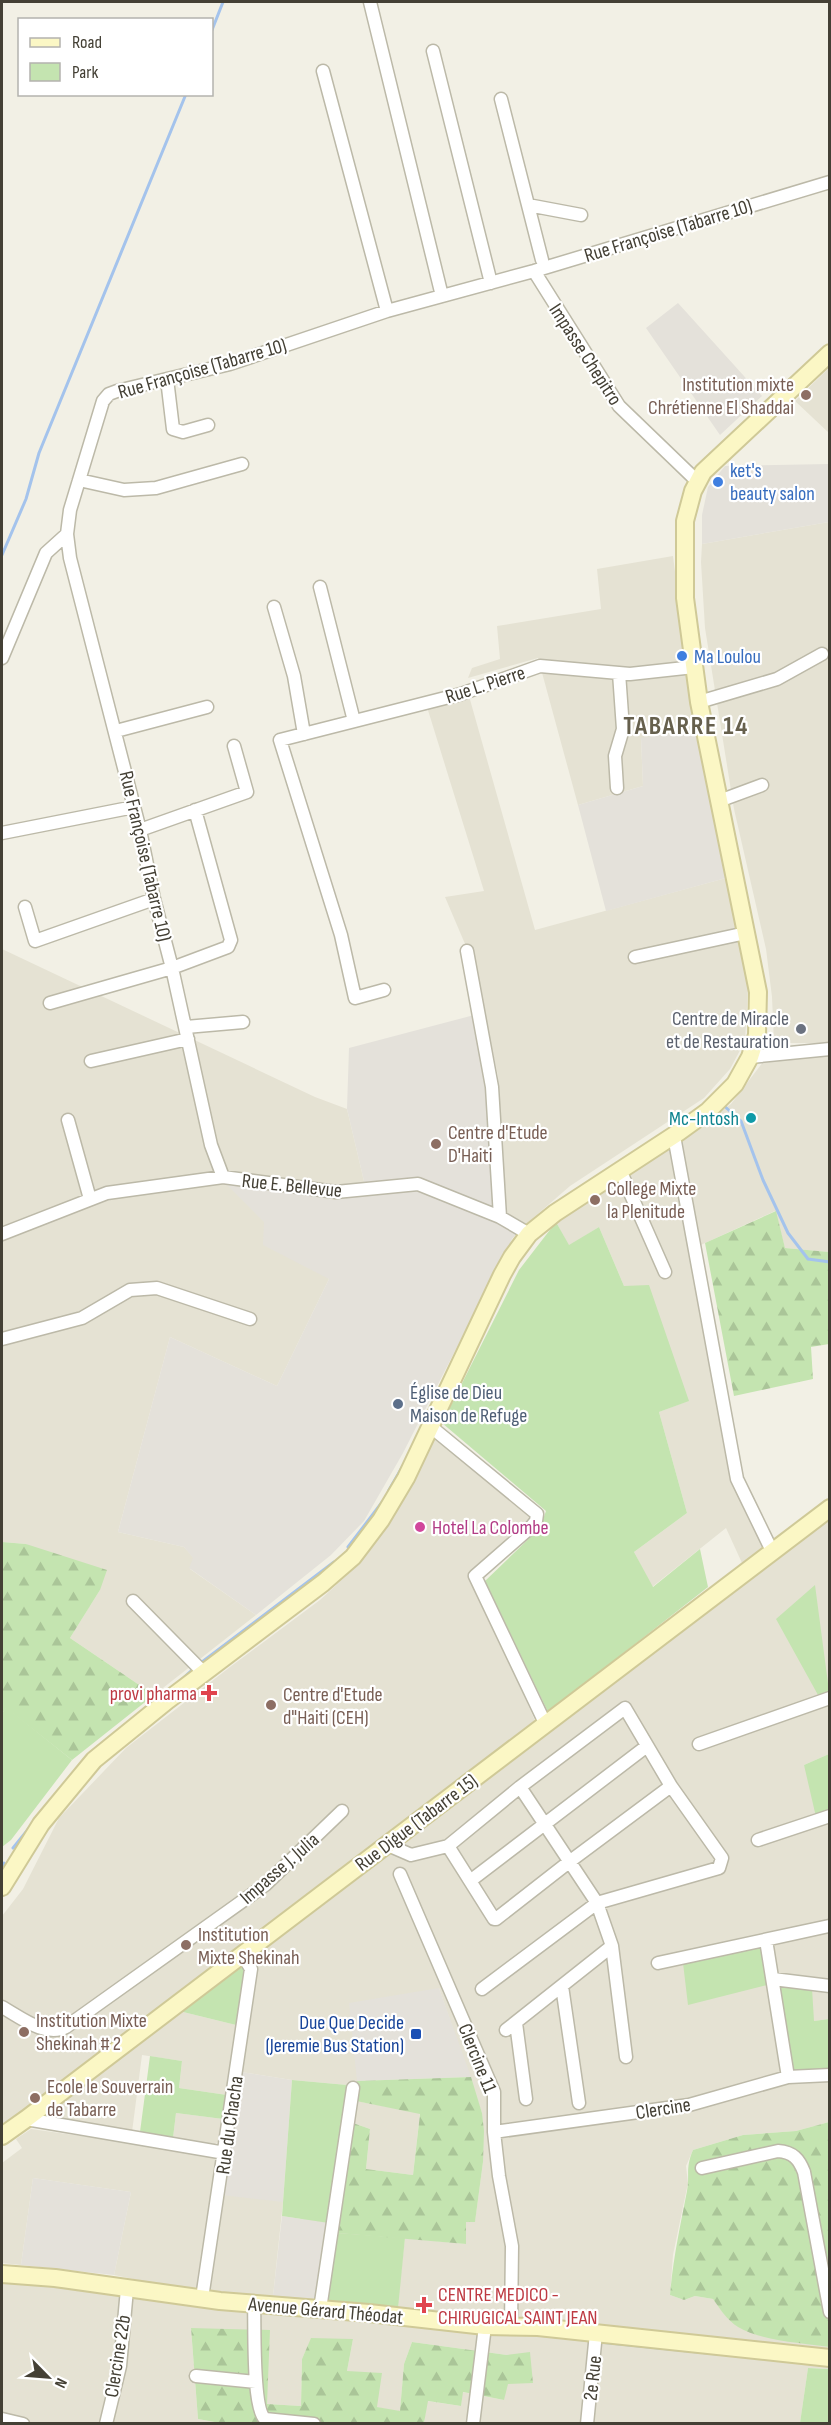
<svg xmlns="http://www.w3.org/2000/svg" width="831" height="2425" viewBox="0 0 831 2425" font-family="'Sofia Sans Condensed',sans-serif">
  <defs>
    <pattern id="forest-firs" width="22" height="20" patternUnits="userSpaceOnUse" patternTransform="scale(1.5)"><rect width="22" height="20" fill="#c4e4b0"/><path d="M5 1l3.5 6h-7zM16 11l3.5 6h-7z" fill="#aac598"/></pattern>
  </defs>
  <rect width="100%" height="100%" fill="#f2f0e5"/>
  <path fill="#e5e2d3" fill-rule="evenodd" d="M829,368v65l-34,-32z
    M829,522l1,521h-56l-2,-46 -6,-48 -32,-140 -29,-181 -4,-66 1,-18z
    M673,556l22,174 -54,9 2,47 -65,19 -40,-147 -70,20 4,-10 28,-9 -3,-33 104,-17 -4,-40z
    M469,696l66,234 191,-52 22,111 -3,52 -15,28 -26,29 -134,88 -45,39 -18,-9 -9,-140 -24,-111 -29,-68 39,-6 -57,-184z
    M2,949l313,148 32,12 20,85 -32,6 -109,-17 103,96 -52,107 -107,-49 -52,195 66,15 10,11 -4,11 66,46 -102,80 -84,-57 30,-48 -74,-46 -24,-2z
    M829,1052v200l-44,-4 -10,-37 -83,38 42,231 32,66 -24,17 -16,-35 -74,59 -18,-35 53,-39 -28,-101 29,-11 -64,-115 -25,-59 -30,19 -13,-24 128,-84 47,-34 35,-46z
    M435,1436l97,80 -62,58 66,149 -534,410v-217l21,-27 36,-71 67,-70 104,-81 90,-67 38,-35 40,-59z
    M829,1502v252l-25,11 25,47v207l-15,2 -35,-35 50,86v50l-33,9 -53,4 -50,15 -7,16 2,17 -15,72 -3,40 14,5 11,-4 18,3 11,15 13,12 17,8 75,13v22l-21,-1 -8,55h-376l3,-22 34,5 1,-14 42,8 3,-45 -95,-13 -8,22 -4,48 -24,-5 -29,-36 6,-32h-42l-9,20 -1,47 -34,-2 -76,-76 7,91 22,4h-218v-152l207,23 -1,-49 41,-276 -11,-15zM439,1988l43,125 1,49 -8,59 -9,1v22l-61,-6 -8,70 -44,-185 17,6 -4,40 47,6 7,-62 -64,-12 1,-20zM241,2072l51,8 55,5 -74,211 10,-94z
    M179,2011l57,14 -9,70 -48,-7 3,-27 -40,-6 -10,77 -94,-17z
    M176,2113l47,6 -4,22 -4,3 -42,-6z
    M31,2129l186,26 -19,133 -45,-5 -39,-8 17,-83 -98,-14 -12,87 -19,-2v-100l20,-15 -6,-9z"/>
  <path fill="#e4e1da" d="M678,303l84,93 -42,39 -74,-107z
    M829,464v58l-127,22v-29l6,-28 17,-21z
    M695,730l31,148 -120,33 -28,-106 65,-19 -2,-48z
    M478,1014l12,55 7,149 23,12 -8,9 -109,214 -39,68 -33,34 -75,60 -67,-47 4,-10 -9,-11 -66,-15 52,-195 107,49 52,-107 -66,-34 1,-23 -39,-39 110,17 32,-6 -20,-85 2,-61z
    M439,1988l32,89 -114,4 -8,-78z
    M241,2072l51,8 -9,122 -61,-7z
    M33,2178l98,14 -17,83 -93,-10z
    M282,2216l47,7 -11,76 -45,-3z"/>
  <path fill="#c4e4b0" d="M556,1222l13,23 30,-18 25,59 25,-1 40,116 -30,11 28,101 -53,39 19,35 47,-38 8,38 -160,125 -63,-131 55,-53 6,-17 -104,-88 77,-153z
    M815,1585l14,106 -11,4 -42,-76z
    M6,1707l66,53 -61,80 -9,7v-133z
    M829,1754v58l-13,5 -12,-52z
    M762,1946l9,38 -83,21 -5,-42z
    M238,1965l6,4 -8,56 -57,-14z
    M778,1986l34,2 2,33 15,-2v53l-38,-2z
    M150,2056l32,5 -3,27 48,7 -4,24 -47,-6 -3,25 -33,-6z
    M292,2080l55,5 -18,138 -47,-7z
    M337,2233l68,5 -7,70 -70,-7z
    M808,2368l21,1v54h-29z"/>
  <path fill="url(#forest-firs)" d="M776,1211l9,37 44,4v92l-18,3 2,32 -79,17 -29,-153z
    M2,1542l24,2 81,26 -7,20 -30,48 84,57 -82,65 -66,-52 -4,6z
    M471,2077l11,36 2,18 -1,31 -8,60h-9v22l-129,-11 16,-110 17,6 -4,40 47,6 7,-61 -64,-13 1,-20z
    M829,2122v225c-26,-4 -68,-6 -91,-20 -11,-7 -18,-18 -25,-28l-18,-3 -11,4 -14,-5c3,-36 10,-68 17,-104 3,-17 -2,-22 6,-41l50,-15 53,-4z
    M191,2328l79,2 -3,74 34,2 1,-47 9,-21 42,1 -6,32 35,2 -5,34 23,4 4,-47 8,-22 95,13 23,-3 3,31 -25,1 -4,16 -41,-8 -2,14 -33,-5 -4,22h-204l-22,-4z"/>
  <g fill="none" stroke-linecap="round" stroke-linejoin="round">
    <path stroke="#a4c3ec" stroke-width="3" d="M212,30l11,-28
      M2,555l24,-56 13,-46 147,-359
      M722,1104l19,17 22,59 25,53 20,26 22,3
      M389,1490l15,-26
      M348,1547l35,-46
      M202,1662l132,-100
      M180,1681l12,-11
      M13,1848l17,-21
      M2,1867l2,-4
      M568,2338l23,3
      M600,2342l117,12
      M795,2362l35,4"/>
    <defs>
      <path id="street" d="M370,2l72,294
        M433,51l58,232
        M323,71l64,240
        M501,99l41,161
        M528,205l53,10
        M534,271l85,135 79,76
        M167,379l6,50 10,3 25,-7
        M79,480l45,10 32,-2 86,-24
        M320,587l34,134
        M274,607l20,69 10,58
        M2,658l44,-105 21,-19
        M699,702l78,-23 45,-25
        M116,731l91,-24
        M617,788l-2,-32 8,-27 -4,-56
        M719,801l43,-16
        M140,830l107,-38 -13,-46
        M2,833l132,-26
        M25,907l10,34 119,-42
        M467,951l25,136 8,130
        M635,957l111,-24
        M384,990l-29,8 -14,-63 -61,-195 181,-46 79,-28 90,8 64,-7
        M50,1003l122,-35 56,-21 3,-7 -36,-130
        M186,1027l57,-5
        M750,1057l80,-8
        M91,1061l97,-22
        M68,1120l22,79
        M674,1136l63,343 36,74
        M620,1170l45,102
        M223,1177l-12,-32 -39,-177 -18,-69 -14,-69 -70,-272 -3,-24 3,-24 33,-109 6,-7 8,-3 113,-27 157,-53 147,-40 296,-89
        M2,1234l105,-41 116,-16 113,15 82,-8 82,33 29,17
        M2,1339l80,-21 48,-28 27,-2 93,31
        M430,1426l107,88 -1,7 -5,6 -56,49 70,147
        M133,1601l71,72
        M699,1744l131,-46
        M520,1787l77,116 15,43 14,111
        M758,1840l72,-24
        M388,1845l23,10 37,-9 72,-59 105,-79 46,78 -102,76 -73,57h-2l-46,-73
        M400,1874l94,218v40l5,44 13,70 -1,80
        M470,1881l177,-135
        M766,1940l22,137
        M658,1963l171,-37
        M773,1979l57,7
        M562,1986l17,117
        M482,1989l115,-86 122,-35 3,-10 -51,-72
        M2,2007c18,10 44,31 64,20l199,-142 77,-74
        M516,2023l10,76
        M506,2030l106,-84
        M26,2119l199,34
        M494,2132l195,-27 99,-28 42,-2
        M702,2168l76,-17c15,1 21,8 26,21l26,140
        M202,2298l49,-329 -9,-15
        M254,2303c1,21 -2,105 11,116l49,5
        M320,2309l33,-221
        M196,2376l60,6
        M2,2419l21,5
        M106,2424l14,-58 7,-77
        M473,2424l12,-98
        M587,2424l9,-91"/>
      <path id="secondary" d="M2,1887l39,-63 53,-64 74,-60 155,-117 30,-26 28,-37 25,-42 96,-203 10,-18 17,-23 26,-21 124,-81 29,-21 27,-27 15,-27 7,-22 1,-43 -59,-290 -14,-104v-77l8,-30 10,-19 127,-119
        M2,2136l24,-17 804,-611
        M2,2274l53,4 165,23 149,12 116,13 53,1 292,31"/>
    </defs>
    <use href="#street" stroke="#bcb9a8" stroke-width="15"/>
    <use href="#secondary" stroke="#cfc997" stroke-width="20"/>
    <use href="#street" stroke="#fff" stroke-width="12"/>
    <use href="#secondary" stroke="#fbf7c5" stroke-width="16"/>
  </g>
  <g fill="#8d6e63" stroke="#fff" stroke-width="2">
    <circle cx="806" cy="395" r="6"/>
    <circle cx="436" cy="1144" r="6"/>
    <circle cx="595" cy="1200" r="6"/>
    <circle cx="271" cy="1705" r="6"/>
    <circle cx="186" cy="1945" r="6"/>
    <circle cx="24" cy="2032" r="6"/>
    <circle cx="35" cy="2098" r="6"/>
  </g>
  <g fill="#3f7fe0" stroke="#fff" stroke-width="2">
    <circle cx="718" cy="482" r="6"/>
    <circle cx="682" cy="656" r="6"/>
  </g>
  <circle fill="#6b7280" stroke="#fff" stroke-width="2" cx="801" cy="1029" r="6"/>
  <circle fill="#0f9aa8" stroke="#fff" stroke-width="2" cx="751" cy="1118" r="6"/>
  <circle fill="#5c6f8a" stroke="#fff" stroke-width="2" cx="398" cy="1404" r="6"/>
  <circle fill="#d1479c" stroke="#fff" stroke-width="2" cx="420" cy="1527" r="6"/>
  <g fill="#e0444e" stroke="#fff" stroke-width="2">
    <path d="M206 1684h6v6h6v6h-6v6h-6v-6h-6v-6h6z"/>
    <path d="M421 2296h6v6h6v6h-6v6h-6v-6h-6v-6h6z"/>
  </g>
  <rect fill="#1a4fb4" stroke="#fff" stroke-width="2" x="410" y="2028" width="12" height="12" rx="3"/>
  <g text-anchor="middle" stroke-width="4.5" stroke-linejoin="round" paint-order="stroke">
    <g font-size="20" fill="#444035" stroke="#fff">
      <text transform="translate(668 230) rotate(-17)" y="7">Rue Françoise (Tabarre 10)</text>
      <text transform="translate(586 354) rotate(57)" y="7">Impasse Chepitro</text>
      <text transform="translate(202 368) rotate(-16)" y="7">Rue Françoise (Tabarre 10)</text>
      <text transform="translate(485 684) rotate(-18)" y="7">Rue L. Pierre</text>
      <text transform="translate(146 856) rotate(77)" y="7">Rue Françoise (Tabarre 10)</text>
      <text transform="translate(292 1185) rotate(6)" y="7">Rue E. Bellevue</text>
      <text transform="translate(416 1822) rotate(-37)" y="7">Rue Digue (Tabarre 15)</text>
      <text transform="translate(279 1868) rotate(-41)" y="7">Impasse J. Julia</text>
      <text transform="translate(478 2058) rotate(68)" y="7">Clercine 11</text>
      <text transform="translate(663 2108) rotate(-9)" y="7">Clercine</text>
      <text transform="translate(229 2125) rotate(-82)" y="7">Rue du Chacha</text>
      <text transform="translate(326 2310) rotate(5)" y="7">Avenue Gérard Théodat</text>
      <text transform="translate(117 2356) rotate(-81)" y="7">Clercine 22b</text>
      <text transform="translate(592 2378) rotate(-84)" y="7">2e Rue</text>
    </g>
    <g font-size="20" fill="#785e54" stroke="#fff" text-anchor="start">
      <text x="794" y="391" text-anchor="end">Institution mixte<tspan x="794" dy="23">Chrétienne El Shaddai</tspan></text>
      <text x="448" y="1139">Centre d'Etude<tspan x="448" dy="23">D'Haiti</tspan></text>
      <text x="607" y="1195">College Mixte<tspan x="607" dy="23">la Plenitude</tspan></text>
      <text x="283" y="1701">Centre d'Etude<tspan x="283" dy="23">d"Haiti (CEH)</tspan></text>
      <text x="198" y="1941">Institution<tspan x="198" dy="23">Mixte Shekinah</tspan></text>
      <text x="36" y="2027">Institution Mixte<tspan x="36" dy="23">Shekinah # 2</tspan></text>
      <text x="47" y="2093">Ecole le Souverrain<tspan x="47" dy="23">de Tabarre</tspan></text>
    </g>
    <g font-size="20" fill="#366cbe" stroke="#fff" text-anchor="start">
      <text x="730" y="477">ket's<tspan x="730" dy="23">beauty salon</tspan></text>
      <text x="694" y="663">Ma Loulou</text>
    </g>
    <g font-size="20" fill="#5b616d" stroke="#fff" text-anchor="end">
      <text x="789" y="1025">Centre de Miracle<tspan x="789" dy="23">et de Restauration</tspan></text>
    </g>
    <g font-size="20" fill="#0d838f" stroke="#fff" text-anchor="end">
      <text x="739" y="1125">Mc-Intosh</text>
    </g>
    <g font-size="20" fill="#4e5e75" stroke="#fff" text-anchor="start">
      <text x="410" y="1399">Église de Dieu<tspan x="410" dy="23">Maison de Refuge</tspan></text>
    </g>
    <g font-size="20" fill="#b23c85" stroke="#fff" text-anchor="start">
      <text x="432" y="1534">Hotel La Colombe</text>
    </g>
    <g font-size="20" fill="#be3a42" stroke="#fff" text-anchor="end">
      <text x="197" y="1700">provi pharma</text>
      <text x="438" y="2301" text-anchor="start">CENTRE MEDICO -<tspan x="438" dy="23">CHIRUGICAL SAINT JEAN</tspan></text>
    </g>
    <g font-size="20" fill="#164399" stroke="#fff" text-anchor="end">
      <text x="404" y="2029">Due Que Decide<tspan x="404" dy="23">(Jeremie Bus Station)</tspan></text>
    </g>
    <g font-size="26" font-weight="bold" letter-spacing="1.5" fill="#66604d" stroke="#fff">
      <text x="686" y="734">TABARRE 14</text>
    </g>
  </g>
  <rect width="831" height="2425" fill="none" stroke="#444035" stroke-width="6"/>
  <rect x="18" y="18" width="195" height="78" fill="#ffffff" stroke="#b4b3ae" stroke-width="1.5"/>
  <rect x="30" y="38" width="30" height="9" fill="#fbf7c5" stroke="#b4b3ae" stroke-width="1.5"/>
  <text x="72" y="48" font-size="18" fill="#444035">Road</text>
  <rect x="30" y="63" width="30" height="18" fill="#c4e4b0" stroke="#b4b3ae" stroke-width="1.5"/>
  <text x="72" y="78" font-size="18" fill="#444035">Park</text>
  <g transform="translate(48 2377) rotate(115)" stroke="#ffffff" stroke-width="4.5" paint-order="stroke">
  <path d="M0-4.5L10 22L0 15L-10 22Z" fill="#444035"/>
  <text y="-9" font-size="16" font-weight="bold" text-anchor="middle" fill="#444035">N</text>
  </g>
</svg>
